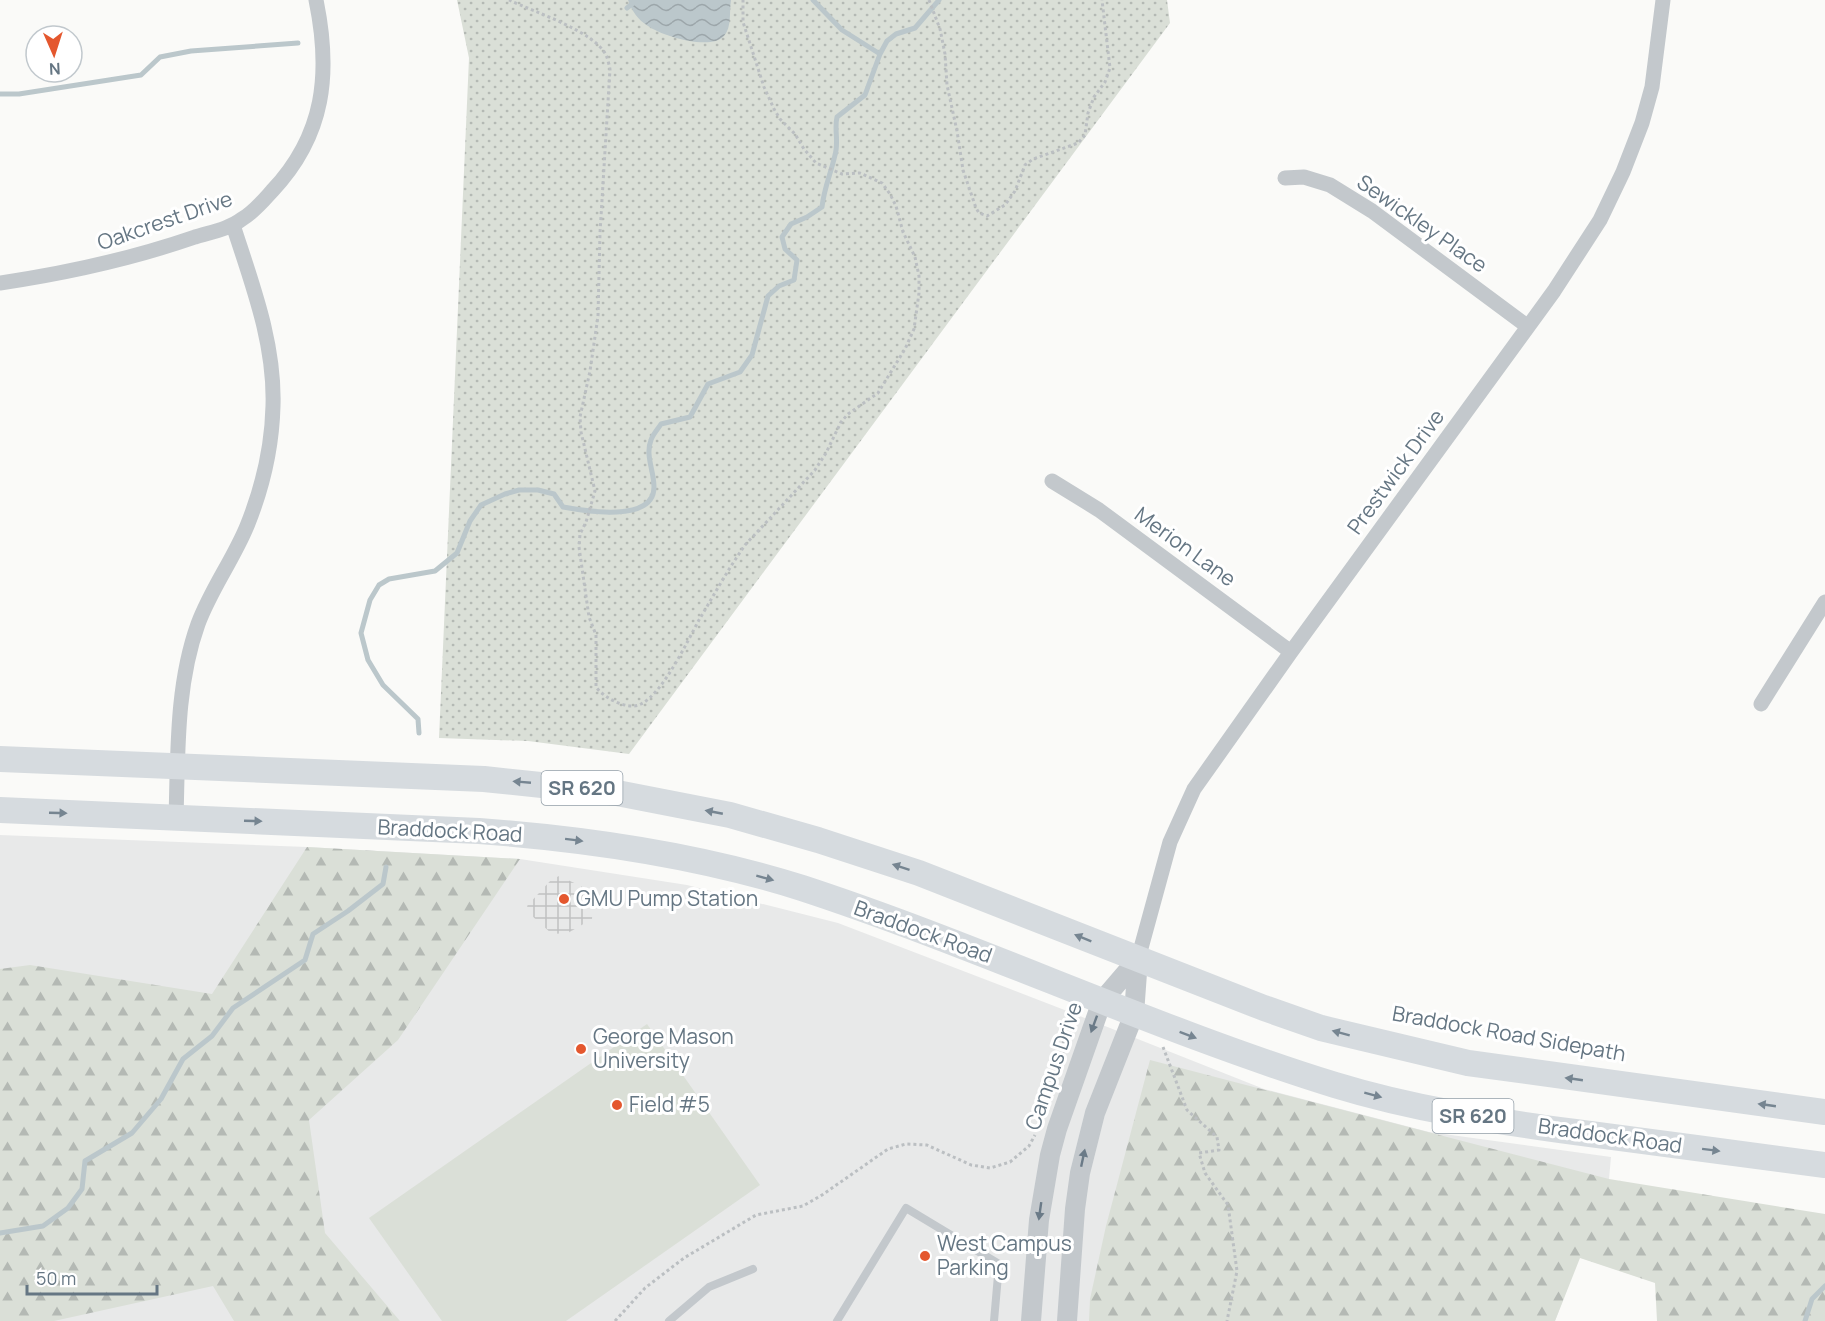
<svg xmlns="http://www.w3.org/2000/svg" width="1825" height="1321" viewBox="0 0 1825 1321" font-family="Manrope,sans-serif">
  <defs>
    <pattern id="industrial-grid" width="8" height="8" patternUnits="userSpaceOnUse" patternTransform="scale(1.5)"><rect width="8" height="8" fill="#e8e9e9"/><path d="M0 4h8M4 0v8" fill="none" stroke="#c0c1c2"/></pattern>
    <pattern id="grass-dots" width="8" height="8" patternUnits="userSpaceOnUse" patternTransform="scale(1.5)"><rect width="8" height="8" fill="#dadfd7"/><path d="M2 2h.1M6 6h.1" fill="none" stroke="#b4b9b4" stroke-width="1.8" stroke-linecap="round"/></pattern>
    <pattern id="forest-firs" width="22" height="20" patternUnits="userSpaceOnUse" patternTransform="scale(1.5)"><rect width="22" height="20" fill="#dadfd7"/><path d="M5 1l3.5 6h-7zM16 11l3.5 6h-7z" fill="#b4b9b4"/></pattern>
    <pattern id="water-waves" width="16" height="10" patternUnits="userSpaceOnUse" patternTransform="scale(1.5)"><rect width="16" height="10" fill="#bbc7cb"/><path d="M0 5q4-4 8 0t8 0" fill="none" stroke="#9ca6aa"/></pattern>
  </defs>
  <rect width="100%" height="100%" fill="#fafaf8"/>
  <path fill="#e8e9e9" d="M0,835l307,12 213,12 167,26 151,38 224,86 202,80 165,43 182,25 -2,22 -54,142h-1555z"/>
  <path fill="url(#industrial-grid)" d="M559,876l22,10 12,13 -1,20 -24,14 -16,1 -22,-20 -3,-8 24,-26z"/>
  <path fill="url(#grass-dots)" d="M457,0h710l3,23 -541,731 -101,-13 -89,-3 30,-680z"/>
  <path fill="url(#forest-firs)" d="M307,847l213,12 -122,181 -89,80 16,113 75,88h-166l-21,-35 -159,35h-54v-352l30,-4 182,29z
    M1150,1060l459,119 216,35v107h-168l-2,-38 -75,-25 -25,63h-466l1,-22 16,-73z"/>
  <path fill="#dadfd7" d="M647,1024l113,161 -194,136h-124l-73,-103z"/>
  <path fill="url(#water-waves)" d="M628,0h103c-2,12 1,27 -7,36 -13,15 -62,0 -76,-10 -10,-6 -16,-15 -20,-26z"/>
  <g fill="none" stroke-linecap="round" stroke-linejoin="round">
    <path stroke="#bbc7cb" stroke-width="5" d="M813,0l29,30 38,24
      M627,8l10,-8
      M0,94h19l122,-19 19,-18 31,-6 107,-8
      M419,733l-1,-14 -35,-34 -15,-25 -7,-27 9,-33 9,-15 10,-6 46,-8 22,-18 13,-32 11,-16 24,-11 14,-4h19l16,4 9,13c22,4 91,16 91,-20 0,-16 -9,-32 -3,-47 2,-6 7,-11 10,-16l29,-7 18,-33 32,-12 12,-17 16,-59 11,-10 15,-6 3,-20 -12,-11 -3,-12 9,-13 16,-7 15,-10c2,-19 9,-34 13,-52 4,-13 -1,-26 2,-38l28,-22 15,-41 7,-13 9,-7 19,-6 24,-28
      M0,1233l43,-7 25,-18 14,-19 3,-28 47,-28 29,-34 22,-40 29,-23 21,-28 72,-48 8,-26 35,-23 35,-27 3,-17
      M1805,1321l7,-22 13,-13"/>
    <path stroke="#bbbfc2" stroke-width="3" stroke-dasharray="3 3" stroke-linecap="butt" d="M509,0c25,12 85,31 97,55 2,4 3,10 4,14l-10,164 -2,83 -8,55 -10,46 1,15 14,59 -9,31 -6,12 -1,13 10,70 7,18v52c8,11 32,24 45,17 22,-11 46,-62 58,-84 12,-20 23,-40 36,-60l10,-15 70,-75 11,-17 15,-31 7,-8 30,-21 27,-44 9,-20 5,-36v-17l-4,-19 -12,-25 -7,-26 -6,-12 -8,-11 -22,-10 -18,1 -26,-11 -12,-14 -9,-15 -15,-15 -6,-10 -10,-22 -21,-65v-22
      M929,0l11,29 5,25 2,31 10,46 6,39 13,38 3,5 8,3 18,-11 10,-14 10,-26 8,-6 45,-16 7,-8 3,-22 6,-16 11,-15 5,-14 -8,-68
      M1163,1047l24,63 30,27 2,13 -20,3 6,20 23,32 9,66 -10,50
      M1063,1055l1,-31
      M615,1321l30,-33 39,-30 72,-43 47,-9 19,-11 66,-46 18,-5 21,1 44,20 19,3 20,-6 19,-16 6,-11"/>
    <path stroke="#c3c8cc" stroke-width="8" d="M669,1321l40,-34 44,-18
      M837,1321l69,-113 93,56 -5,57"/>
    <path stroke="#c3c8cc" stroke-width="15" d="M1285,178l19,-1 26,8 42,26 155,115
      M0,283c68,-10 131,-24 195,-46 16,-5 34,-8 47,-18 12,-7 21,-18 30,-28 53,-56 59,-118 44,-191
      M1052,481l47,29 192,142
      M1761,704l64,-102
      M176,818c2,-65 0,-133 22,-194 13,-35 35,-64 49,-98 15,-37 25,-80 26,-120 2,-63 -21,-122 -40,-181
      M1138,959l32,-117 24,-53 97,-137 263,-361 46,-71 23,-48 19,-49 10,-36 11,-87"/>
    <path stroke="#c3c8cc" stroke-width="20" d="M1031,1321l8,-101 11,-65 7,-26 45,-128 36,-42
      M1067,1321l8,-112 5,-36 15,-60 39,-99 4,-55"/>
    <path stroke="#d6dbdf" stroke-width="26" d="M0,759l484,20 133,14 113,22 88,25 101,33 345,135 57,20 147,35 357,49
      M0,810l479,21c109,8 219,24 323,57 180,59 352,141 533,197 78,24 159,36 240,47 83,11 167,22 250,33"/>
  </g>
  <defs><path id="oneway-solid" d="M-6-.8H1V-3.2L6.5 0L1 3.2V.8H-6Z" transform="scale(1.5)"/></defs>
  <g fill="#768591">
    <use href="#oneway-solid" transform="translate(522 782) rotate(-175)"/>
    <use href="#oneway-solid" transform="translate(714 812) rotate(-169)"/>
    <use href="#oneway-solid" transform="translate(58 813) rotate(2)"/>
    <use href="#oneway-solid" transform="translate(253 821) rotate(2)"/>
    <use href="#oneway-solid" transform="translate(574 840) rotate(7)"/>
    <use href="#oneway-solid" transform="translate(901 867) rotate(-162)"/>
    <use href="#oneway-solid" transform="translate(765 878) rotate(15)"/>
    <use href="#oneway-solid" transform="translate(1083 938) rotate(-158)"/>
    <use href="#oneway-solid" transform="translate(1341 1033) rotate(-165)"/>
    <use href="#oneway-solid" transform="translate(1188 1035) rotate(21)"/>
    <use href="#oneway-solid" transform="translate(1574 1079) rotate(-172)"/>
    <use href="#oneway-solid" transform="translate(1373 1095) rotate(15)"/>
    <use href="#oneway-solid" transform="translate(1767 1105) rotate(-172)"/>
    <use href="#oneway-solid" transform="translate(1711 1150) rotate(7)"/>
  </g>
  <g fill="#6a7a87">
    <use href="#oneway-solid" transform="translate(1094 1024) rotate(110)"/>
    <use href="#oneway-solid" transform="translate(1083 1158) rotate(-78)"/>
    <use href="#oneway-solid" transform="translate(1040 1211) rotate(98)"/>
  </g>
  <g fill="#e4572e" stroke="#fff" stroke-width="2">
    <circle cx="564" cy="899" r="6"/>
    <circle cx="581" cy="1049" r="6"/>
    <circle cx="617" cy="1105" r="6"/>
    <circle cx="925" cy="1256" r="6"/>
  </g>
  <g text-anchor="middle" stroke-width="6" stroke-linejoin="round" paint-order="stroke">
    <g fill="#fff" stroke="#939fa8" stroke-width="1.5">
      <rect x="541.5" y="771" width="81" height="34" rx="4.5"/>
      <rect x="1432.5" y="1099" width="81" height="34" rx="4.5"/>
    </g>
    <g font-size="20" font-weight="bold" fill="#657683">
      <text x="582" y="795">SR 620</text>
      <text x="1473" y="1123">SR 620</text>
    </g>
    <g font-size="21" fill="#657683" stroke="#fff">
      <text transform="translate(165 221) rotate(-19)" y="7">Oakcrest Drive</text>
      <text transform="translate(1422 224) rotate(35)" y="7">Sewickley Place</text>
      <text transform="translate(1396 472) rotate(-54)" y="7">Prestwick Drive</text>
      <text transform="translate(1185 547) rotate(36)" y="7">Merion Lane</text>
      <text transform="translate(450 831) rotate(3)" y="7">Braddock Road</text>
      <text transform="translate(923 932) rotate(20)" y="7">Braddock Road</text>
      <text transform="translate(1509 1034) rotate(10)" y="7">Braddock Road Sidepath</text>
      <text transform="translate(1054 1066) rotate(-71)" y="7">Campus Drive</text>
      <text transform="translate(1610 1136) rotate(8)" y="7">Braddock Road</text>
    </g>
    <g font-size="21" fill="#657683" stroke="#fff" text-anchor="start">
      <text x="576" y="906">GMU Pump Station</text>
      <text x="593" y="1044">George Mason<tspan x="593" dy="24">University</tspan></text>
      <text x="629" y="1112">Field #5</text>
      <text x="937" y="1251">West Campus<tspan x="937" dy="24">Parking</tspan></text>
    </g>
  </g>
  <g transform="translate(54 54) rotate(177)"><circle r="28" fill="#ffffff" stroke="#c1c8cd" stroke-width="1.5"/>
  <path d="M0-4.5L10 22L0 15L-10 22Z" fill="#e4572e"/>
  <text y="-9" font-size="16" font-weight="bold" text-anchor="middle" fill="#657683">N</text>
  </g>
  <path d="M27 1285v9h130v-9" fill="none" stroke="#657683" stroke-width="3"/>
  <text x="36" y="1285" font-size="18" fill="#657683" stroke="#ffffff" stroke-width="4.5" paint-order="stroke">50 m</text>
</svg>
